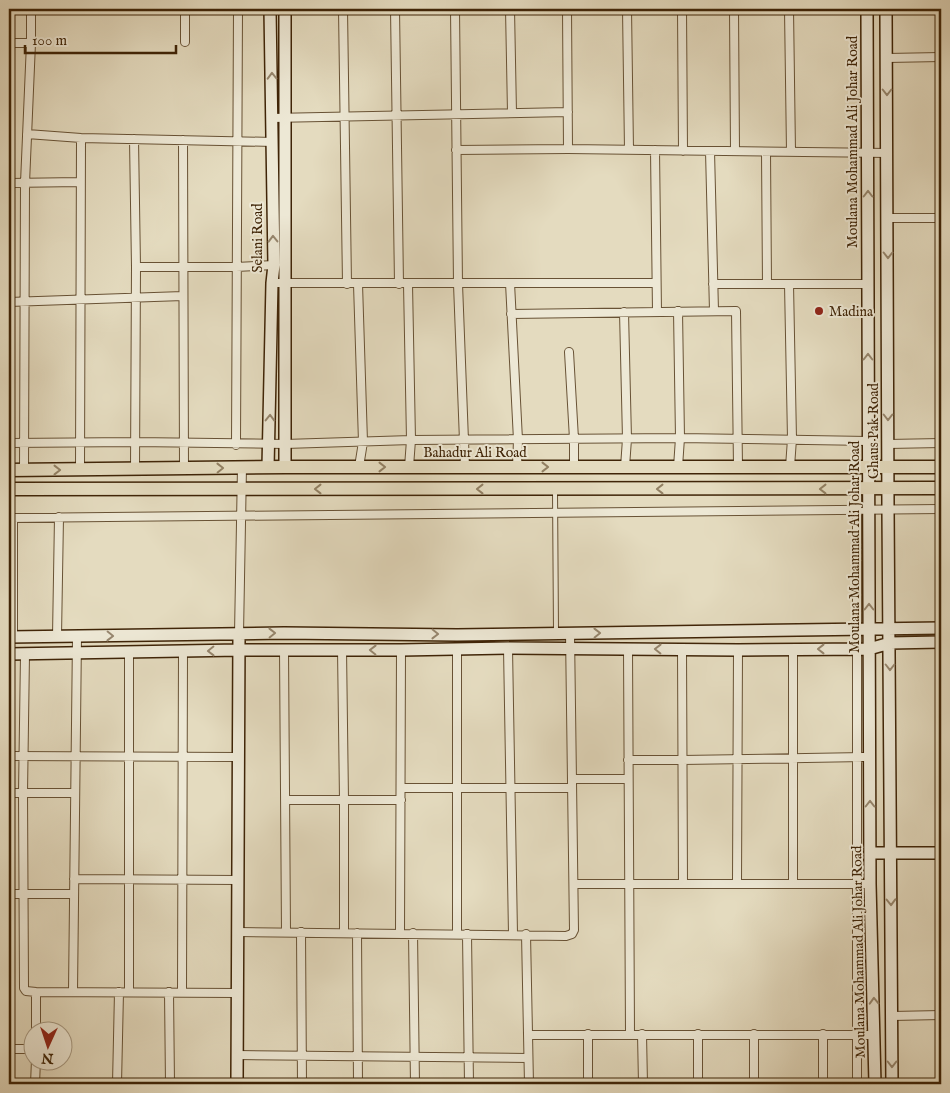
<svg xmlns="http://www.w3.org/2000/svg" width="950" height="1093" viewBox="0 0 950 1093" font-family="'IM FELL English',serif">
  <rect width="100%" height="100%" fill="#e4dbbf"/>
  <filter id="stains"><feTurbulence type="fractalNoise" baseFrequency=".004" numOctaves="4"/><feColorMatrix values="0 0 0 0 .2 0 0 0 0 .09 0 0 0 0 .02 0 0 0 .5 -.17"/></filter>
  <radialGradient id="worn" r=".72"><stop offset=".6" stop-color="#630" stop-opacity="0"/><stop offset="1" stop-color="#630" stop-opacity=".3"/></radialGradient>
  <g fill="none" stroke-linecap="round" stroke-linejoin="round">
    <defs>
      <path id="lane" d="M555,491l1,140"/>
      <path id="street" d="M343,9l4,275
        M395,9l4,275
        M455,9l3,275 7,183
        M510,9l2,104
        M567,9l1,140
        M627,9l2,141
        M682,9l1,142
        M734,9l1,142
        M789,9l2,143
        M185,42v-33
        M9,43h22
        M887,58l54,-1
        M272,118l296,-6
        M27,134l54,4 192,4
        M134,139l2,128 -1,202
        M183,140l1,328
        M456,150l112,-1 320,4
        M655,150l2,162
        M710,151l4,160
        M766,152l1,132
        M9,183l71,-1
        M888,218h53
        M136,267h100l38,-2
        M272,283h384
        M510,283l8,157 -1,27
        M358,284l5,158 -4,25
        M408,284l3,156 -2,27
        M713,284h76l3,155 -2,28
        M789,284h79
        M9,302l174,-6
        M678,311l2,127 -2,29
        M624,312l3,127 -2,28
        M511,314l225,-3 2,156
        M569,352l5,87v28
        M9,443l126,-1 150,2 126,-4 269,-2 188,3
        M888,444l53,-1
        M236,445l2,-436
        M24,470l1,-287 6,-140v-34
        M80,470l1,-332
        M857,489v595
        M9,518l932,-9
        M13,518v119
        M239,634l3,-167
        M57,636l2,-119
        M508,648l5,286
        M342,649l2,151v133
        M457,649v285
        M628,649l2,385
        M682,649l1,235
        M284,650l2,282
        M25,654l-2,139 1,195 2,3 10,1 201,1
        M9,756l229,1
        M628,760h54l182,-3
        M572,779h56
        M401,788h171
        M9,793h66
        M285,800h116
        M74,879l164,1
        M574,884h296
        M737,884l1,-234
        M793,884v-235
        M9,894h65
        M238,932l328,4 6,-2 2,-4 -4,-297
        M301,932l1,152
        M357,933l1,151
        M400,933l1,-283
        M413,933l2,151
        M467,934l2,150
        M526,934l3,150
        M73,992l4,-356
        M129,992v-340
        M169,992l1,92
        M182,992l1,-341
        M892,1016l49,-1
        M36,1030v-38
        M588,1034v50
        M642,1034l1,50
        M823,1034v50
        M528,1035h347
        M9,1049h23
        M237,1055l291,3
        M35,1084l1,-24
        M117,1084l2,-92
        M698,1084v-50
        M754,1084v-50"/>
      <path id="secondary" d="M285,9v458
        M867,9l3,875 5,200
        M886,9l2,500 4,575
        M268,467l4,-184 2,-18 -4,-256
        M9,637l275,-4 173,2 484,-7
        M9,654l230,-4h162l107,-2 230,2 131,-1 21,-6 51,-1
        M870,853h71
        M237,1084l2,-450"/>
      <path id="primary" d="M9,470l276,-3h656
        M9,489l932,-1"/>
    </defs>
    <use href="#lane" stroke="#685235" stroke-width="6"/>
    <use href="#street" stroke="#685235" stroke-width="10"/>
    <use href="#secondary" stroke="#3f2407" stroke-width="14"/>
    <use href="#primary" stroke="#3f2407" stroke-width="15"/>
    <use href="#lane" stroke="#ede8d5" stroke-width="4"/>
    <use href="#street" stroke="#ede8d5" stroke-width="8"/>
    <use href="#secondary" stroke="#ede8d5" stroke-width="11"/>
    <use href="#primary" stroke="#e4dbbf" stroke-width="12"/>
  </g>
  <defs><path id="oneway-chevron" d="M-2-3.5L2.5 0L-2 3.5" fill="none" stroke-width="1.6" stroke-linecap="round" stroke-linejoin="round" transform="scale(1.25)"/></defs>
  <g stroke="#96866e">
    <use href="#oneway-chevron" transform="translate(272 76) rotate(-91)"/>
    <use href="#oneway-chevron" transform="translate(887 92) rotate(90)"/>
    <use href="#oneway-chevron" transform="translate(868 194) rotate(-90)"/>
    <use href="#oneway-chevron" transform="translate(273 239) rotate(-91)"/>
    <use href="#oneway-chevron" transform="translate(888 255) rotate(90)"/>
    <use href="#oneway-chevron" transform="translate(868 357) rotate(-90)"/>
    <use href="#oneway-chevron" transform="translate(888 417) rotate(90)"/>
    <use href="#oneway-chevron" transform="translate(270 418) rotate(-89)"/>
    <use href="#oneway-chevron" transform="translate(869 607) rotate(-90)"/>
    <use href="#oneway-chevron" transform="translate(272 633) rotate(-1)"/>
    <use href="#oneway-chevron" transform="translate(597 633) rotate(-1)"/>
    <use href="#oneway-chevron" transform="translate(435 634) rotate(1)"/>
    <use href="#oneway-chevron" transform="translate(110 636) rotate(1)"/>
    <use href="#oneway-chevron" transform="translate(658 649) rotate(-179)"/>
    <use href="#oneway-chevron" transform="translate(821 649) rotate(180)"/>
    <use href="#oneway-chevron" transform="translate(373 650) rotate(-179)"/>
    <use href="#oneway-chevron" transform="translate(211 651) rotate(179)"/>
    <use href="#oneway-chevron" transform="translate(890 667) rotate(90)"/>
    <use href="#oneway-chevron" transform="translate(870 804) rotate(-90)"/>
    <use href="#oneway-chevron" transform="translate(891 902) rotate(89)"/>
    <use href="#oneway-chevron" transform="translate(874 1001) rotate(-92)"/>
    <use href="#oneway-chevron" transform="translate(892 1064) rotate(90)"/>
  </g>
  <g stroke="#928063">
    <use href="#oneway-chevron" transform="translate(382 467)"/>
    <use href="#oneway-chevron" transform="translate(545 467)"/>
    <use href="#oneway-chevron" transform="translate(220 468) rotate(-1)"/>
    <use href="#oneway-chevron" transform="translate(57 470)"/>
    <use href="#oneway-chevron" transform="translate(318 489) rotate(180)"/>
    <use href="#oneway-chevron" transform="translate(480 489) rotate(180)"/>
    <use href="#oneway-chevron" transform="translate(660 489) rotate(-180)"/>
    <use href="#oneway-chevron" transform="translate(823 489) rotate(-180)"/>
  </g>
  <circle fill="#8f2418" stroke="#ede8d5" stroke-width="2" cx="819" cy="311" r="5"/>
  <g text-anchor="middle" stroke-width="4" stroke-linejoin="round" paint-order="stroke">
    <g font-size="14" fill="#3f2407" stroke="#ede8d5">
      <text transform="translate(852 142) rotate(-90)" y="5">Moulana Mohammad Ali Johar Road</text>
      <text transform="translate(257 238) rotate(-90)" y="5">Selani Road</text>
      <text transform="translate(873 431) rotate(-90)" y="5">Ghaus Pak Road</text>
      <text x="475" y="457">Bahadur Ali Road</text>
      <text transform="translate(854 547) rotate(-90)" y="5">Moulana Mohammad Ali Johar Road</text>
      <text transform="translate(858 952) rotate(-91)" y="5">Moulana Mohammad Ali Johar Road</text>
    </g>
    <g font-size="14" fill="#3f2407" stroke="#ede8d5" text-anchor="start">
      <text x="829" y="316">Madina</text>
    </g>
  </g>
  <rect width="950" height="1093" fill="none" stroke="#e4dbbf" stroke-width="30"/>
  <rect x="10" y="10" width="930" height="1073" fill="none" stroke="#3f2407" stroke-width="2.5"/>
  <rect x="15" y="15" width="920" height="1063" fill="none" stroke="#3f2407"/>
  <g transform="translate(48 1046) rotate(183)"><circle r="24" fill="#ede8d5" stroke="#a79a83"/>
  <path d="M0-4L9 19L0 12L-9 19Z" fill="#8f2418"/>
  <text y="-8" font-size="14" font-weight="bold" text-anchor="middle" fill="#3f2407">N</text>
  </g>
  <path d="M25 45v8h151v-8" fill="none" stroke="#3f2407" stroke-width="2.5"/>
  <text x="32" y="45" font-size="15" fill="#3f2407" stroke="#ede8d5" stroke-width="4" paint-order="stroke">100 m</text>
  <rect width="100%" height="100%" filter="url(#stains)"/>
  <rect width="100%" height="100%" fill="url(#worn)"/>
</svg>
